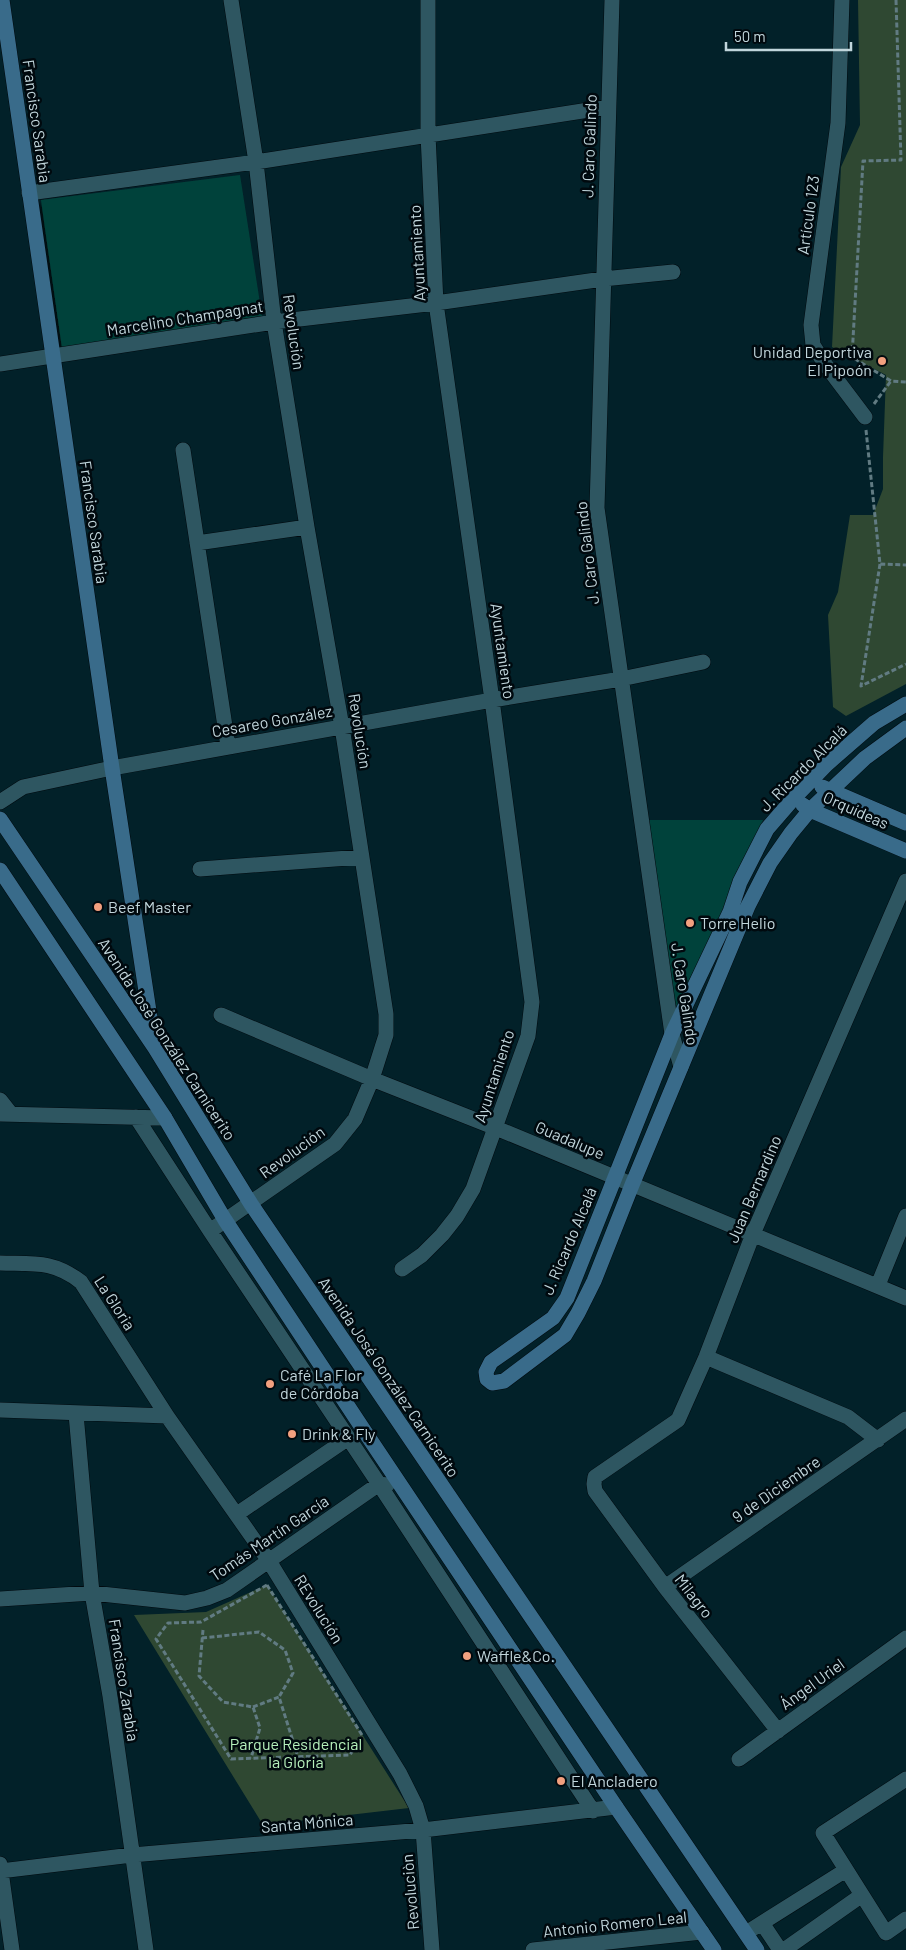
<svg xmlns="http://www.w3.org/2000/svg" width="906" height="1950" viewBox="0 0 906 1950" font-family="Barlow,sans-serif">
  <defs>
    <filter id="shadow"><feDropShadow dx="-4.5" dy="4.5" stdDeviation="2.5" flood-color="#0009"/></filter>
  </defs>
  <rect width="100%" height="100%" fill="#022129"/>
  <path fill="#2f4832" d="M858,0h48v684l-60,32 -13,-9 -5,-92 10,-23 12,-77h23l10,-26v-32l3,-82 -54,-28 9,-180 19,-42z
    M267,1585l142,223 -146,17 -129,-210 72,-3z"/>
  <path fill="#00433b" filter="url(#shadow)" d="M240,175l22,141 -200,32 -21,-148z
    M649,820h114l-90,205z"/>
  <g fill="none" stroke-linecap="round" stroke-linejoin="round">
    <defs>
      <path id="street" d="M612,0l-15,508 75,526 9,33
        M842,0l-4,123 -27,202 2,20 12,19 40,53
        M29,193l227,-31 352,-55
        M0,364l274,-42 162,-19 167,-24 70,-7
        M183,450l45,296
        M197,543l110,-16
        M0,802l23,-15 89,-19 380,-68 129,-21 82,-17
        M200,869l162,-12
        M221,1015l151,64 124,49 410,170
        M0,1100l11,14
        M0,1114l165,4
        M136,1117l74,114 169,253 214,327
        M210,1231l125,-87 20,-25 17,-40 14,-44v-21l-44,-287 -35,-200 -33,-205 -18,-160 -25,-162
        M0,1263c33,1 53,-3 81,19l86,134 102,145 131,213 16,32 7,24 9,120
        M402,1269l20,-14 20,-20 15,-19 16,-27 55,-153 4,-34 -40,-302 -56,-397 -8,-168v-135
        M878,1285l28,-69
        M706,1357l142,60 30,23
        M0,1410l167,6
        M76,1414l16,179 18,103 36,254
        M237,1514l110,-75
        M665,1587l241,-168
        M0,1599l92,-6 93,10 22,-5 20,-8 152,-106 8,1
        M778,1731l-113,-144 -70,-96 -1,-7 1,-7 83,-57 28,-63 47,-123 153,-353
        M739,1759l167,-121
        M906,1779l-83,54 63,100 20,-14
        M0,1864l12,86
        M0,1871l132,-16 291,-25 193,-23
        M762,1923l18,27
        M746,1933l100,-63
        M533,1950l169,-18
        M784,1950l78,-55"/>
      <path id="secondary" d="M2,0l110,768 42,276
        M906,704l-32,19 -47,41 -34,35 -26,30 -27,53 -10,30 -58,122 -105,264 -14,20 -62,44 -5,10 1,7 5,4 12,-2 61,-46 13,-22 16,-32 38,-96 116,-279 22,-43 21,-30 19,-23 55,-52 41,-30
        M822,787l84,36
        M803,805l7,5 96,41
        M0,819l155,229 96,156 506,746
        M0,870l165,248 60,102 138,209 253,378 98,143"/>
    </defs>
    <use href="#street" stroke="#000a0f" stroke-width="16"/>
    <use href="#secondary" stroke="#000a0f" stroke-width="16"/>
    <path stroke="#617b82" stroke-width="3" stroke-dasharray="5 2.5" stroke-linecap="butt" d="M896,0l5,160 -38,1 -11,196 39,24 15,1
      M874,404l17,-23
      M866,430l14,134 26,1
      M880,564l-19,122 45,-22
      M267,1585l95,150 -12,20 -119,4 -75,-120 12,-16 33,-1z
      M203,1630l-4,46 24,26 30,5 7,21 -9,30
      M202,1638l57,-6 26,18 8,23 -14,24
      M253,1707l26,-10 19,60"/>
    <use href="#street" stroke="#2e5661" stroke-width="15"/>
    <use href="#secondary" stroke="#396b8a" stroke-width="15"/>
  </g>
  <g fill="#f2a07f" stroke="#00090e" stroke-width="2">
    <circle cx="882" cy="361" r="5"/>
    <circle cx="98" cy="907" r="5"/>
    <circle cx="690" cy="923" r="5"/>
    <circle cx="270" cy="1384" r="5"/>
    <circle cx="292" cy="1434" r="5"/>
    <circle cx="467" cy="1656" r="5"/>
    <circle cx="561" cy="1781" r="5"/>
  </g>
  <g text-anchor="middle" stroke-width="5" stroke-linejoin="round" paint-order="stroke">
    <g font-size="16" fill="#c1d6dc" stroke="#00090e">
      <text transform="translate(37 121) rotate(82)" y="6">Francisco Sarabia</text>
      <text transform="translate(589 146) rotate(-88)" y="6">J. Caro Galindo</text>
      <text transform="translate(808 215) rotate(-82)" y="6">Artículo 123</text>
      <text transform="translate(417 253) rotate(-93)" y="6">Ayuntamiento</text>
      <text transform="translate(185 318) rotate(-9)" y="6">Marcelino Champagnat</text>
      <text transform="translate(294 332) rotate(82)" y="6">Revolución</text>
      <text transform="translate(94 522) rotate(82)" y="6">Francisco Sarabia</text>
      <text transform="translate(587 553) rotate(-97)" y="6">J. Caro Galindo</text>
      <text transform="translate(503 651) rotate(82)" y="6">Ayuntamiento</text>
      <text transform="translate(272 721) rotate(-10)" y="6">Cesareo González</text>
      <text transform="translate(360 731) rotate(81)" y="6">Revolución</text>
      <text transform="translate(803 768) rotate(-45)" y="6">J. Ricardo Alcalá</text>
      <text transform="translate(856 810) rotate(24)" y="6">Orquídeas</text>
      <text transform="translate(685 994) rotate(81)" y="6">J. Caro Galindo</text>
      <text transform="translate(167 1039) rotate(57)" y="6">Avenida José González Carnicerito</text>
      <text transform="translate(494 1076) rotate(-72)" y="6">Ayuntamiento</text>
      <text transform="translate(570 1140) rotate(23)" y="6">Guadalupe</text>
      <text transform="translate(292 1152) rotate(-36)" y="6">Revolución</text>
      <text transform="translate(754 1189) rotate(-67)" y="6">Juan Bernardino</text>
      <text transform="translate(569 1241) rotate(-67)" y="6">J. Ricardo Alcalá</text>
      <text transform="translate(115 1303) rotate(57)" y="6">La Gloria</text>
      <text transform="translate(389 1377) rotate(56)" y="6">Avenida José González Carnicerito</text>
      <text transform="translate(776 1489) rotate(-35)" y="6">9 de Diciembre</text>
      <text transform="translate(269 1538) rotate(-34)" y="6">Tomás Martín García</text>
      <text transform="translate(694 1596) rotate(52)" y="6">Milagro</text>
      <text transform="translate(319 1609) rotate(58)" y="6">REvolución</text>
      <text transform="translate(124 1680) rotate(81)" y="6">Francisco Zarabia</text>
      <text transform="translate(812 1684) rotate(-36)" y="6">Ángel Uriel</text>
      <text transform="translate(307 1823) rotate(-5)" y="6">Santa Mónica</text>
      <text transform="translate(410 1892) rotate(-95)" y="6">Revoluciòn</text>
      <text transform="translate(615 1924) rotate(-6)" y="6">Antonio Romero Leal</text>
    </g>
    <g font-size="16" fill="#c1d6dc" stroke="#00090e" text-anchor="start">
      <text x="872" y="358" text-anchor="end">Unidad Deportiva<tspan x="872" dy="18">El Pipoón</tspan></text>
      <text x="108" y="913">Beef Master</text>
      <text x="700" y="929">Torre Helio</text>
      <text x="280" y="1381">Café La Flor<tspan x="280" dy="18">de Córdoba</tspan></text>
      <text x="302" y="1440">Drink &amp; Fly</text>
      <text x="477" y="1662">Waffle&amp;Co.</text>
      <text x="571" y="1787">El Ancladero</text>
    </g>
    <g font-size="16" fill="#b6f0bc" stroke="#00090e">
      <text x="296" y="1750">Parque Residencial<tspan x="296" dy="18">la Gloria</tspan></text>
    </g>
  </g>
  <path d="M726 42v8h125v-8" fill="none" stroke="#c1d6dc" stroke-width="2.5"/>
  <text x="734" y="42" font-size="15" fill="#c1d6dc" stroke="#00090e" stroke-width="4" paint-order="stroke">50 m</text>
</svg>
